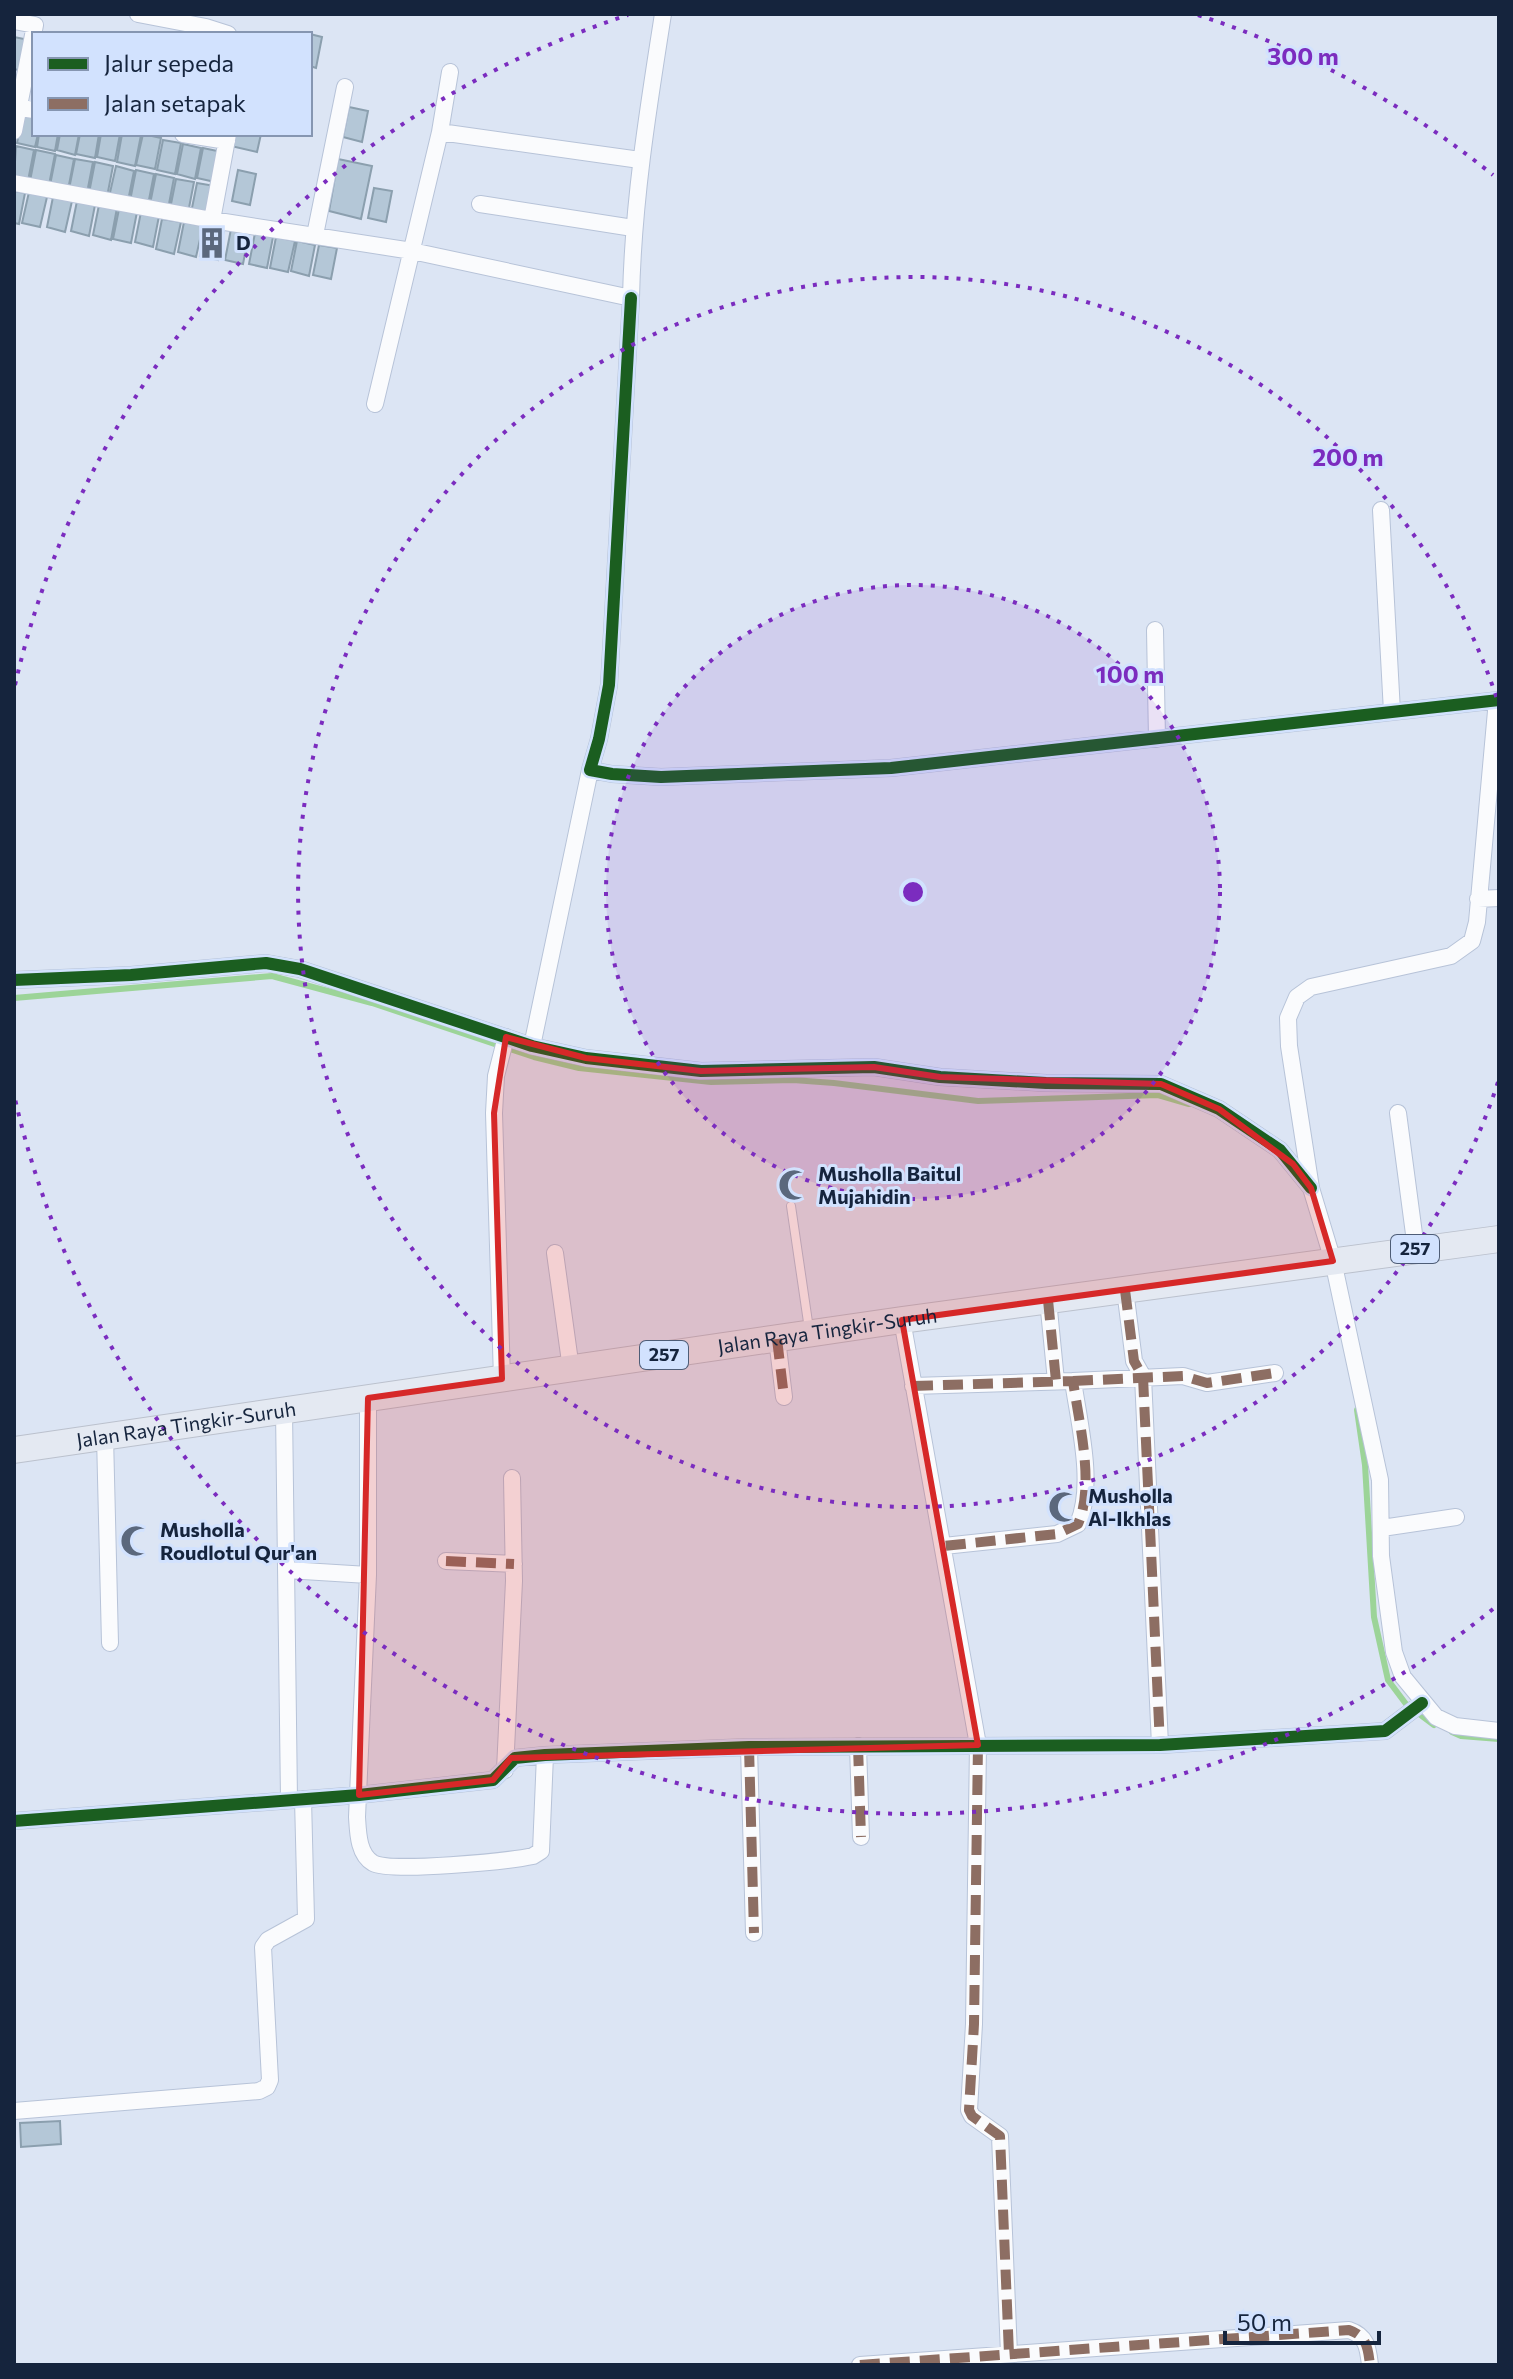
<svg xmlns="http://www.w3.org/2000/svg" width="1513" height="2379" viewBox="0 0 1513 2379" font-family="Commissioner,sans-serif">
  <rect width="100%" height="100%" fill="#dce5f4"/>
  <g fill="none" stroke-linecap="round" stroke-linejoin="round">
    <path stroke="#9cd498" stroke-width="6" d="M14,998l258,-22 100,27 162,54 45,11 132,14 82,-2 41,3 144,18 180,-6 31,9
      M1357,1410l8,55 9,152 14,63 18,24 28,21
      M1452,1732l9,4 38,3"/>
  </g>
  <path fill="#b4c7d7" stroke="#8b9fae" stroke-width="2" d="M310,34l12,3 -6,31 -6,-2z
    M14,37l15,3 -7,31 -8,-2z
    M349,107l19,4 -6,31 -19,-5z
    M23,113l11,2v19h4l-3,13 -18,-4z
    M39,134h19l-3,17 -18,-4z
    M60,134h19l-4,21 -18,-5z
    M80,134h19l-4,24 -19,-4z
    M101,134h19l-5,27 -18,-4z
    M122,134l19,1 -6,31 -18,-4z
    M143,134l18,4 -6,31 -19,-4z
    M233,134h28l-4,18 -26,-6z
    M163,140l18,3 -6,31 -18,-4z
    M183,144l18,4 -6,31 -18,-5z
    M16,146l18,4 -6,31 -14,-3z
    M203,148l19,4 -7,30 -18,-4z
    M36,150l19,4 -6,31 -19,-4z
    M56,155l18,4 -6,31 -18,-5z
    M75,159l18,3 -6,31 -18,-4z
    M338,159l34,7 -11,53 -32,-8z
    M95,162l18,4 -6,31 -18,-4z
    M116,166l18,5 -6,30 -19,-4z
    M136,170l18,4 -6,31 -18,-4z
    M238,170l18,4 -6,31 -18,-4z
    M156,174l18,4 -6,31 -18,-5z
    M176,179l18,3 -6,31 -18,-4z
    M197,183l18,3 -6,31 -18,-4z
    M374,188l18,3 -6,31 -18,-4z
    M14,191l11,2 -6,31 -5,-1z
    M29,192l18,5 -7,30 -18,-4z
    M53,197l19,4 -7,31 -18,-5z
    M77,201l18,4 -6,31 -18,-5z
    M99,205l18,3 -6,32 -18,-5z
    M119,209l18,3 -6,31 -18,-4z
    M141,212l18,4 -6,31 -18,-5z
    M162,219l19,3 -7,32 -18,-5z
    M184,222l19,4 -7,31 -18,-5z
    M206,225l18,5 -6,30 -18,-4z
    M231,229l18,4 -6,31 -18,-4z
    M255,233l18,4 -6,31 -18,-4z
    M276,237l19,4 -7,31 -18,-4z
    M297,241l18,4 -6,31 -18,-5z
    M319,245l18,3 -6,31 -18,-4z
    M60,2121l1,23 -40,3 -1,-24z"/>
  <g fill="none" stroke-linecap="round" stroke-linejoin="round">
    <defs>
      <path id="lane" d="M791,1206l18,123"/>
      <path id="street" d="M138,14l68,13 22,7
        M14,21l21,4 -21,106
        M14,107l20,3
        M440,132l10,-60
        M183,134l44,7
        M14,183l198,37 200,31 219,47c2,-96 17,-189 32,-284
        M480,204l153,24
        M212,220l16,-86
        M315,235l30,-148
        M631,298l-22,387 -10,54 -9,31 22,4 49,3 230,-9 608,-68
        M375,404l65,-272 200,28
        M1381,510l11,202
        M1155,630l2,109
        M1497,700l-20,222 -5,19 -21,15 -140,31 -14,10 -9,21 1,28 22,142 22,73 47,219 1,76 13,96 9,25 33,40 19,9 44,5
        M1478,899l21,-1
        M14,980l117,-5 135,-12 34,6 232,77 54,12 115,13 173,-4 66,10 106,6 115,1 58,25 61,41 31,38
        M532,1046l58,-276
        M1398,1113l18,136
        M555,1253l16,116
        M1125,1290l9,71 9,16 17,368
        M1048,1300l8,81
        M902,1320l76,425 -4,279 -5,86 3,6 28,20 9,218
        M777,1339l7,58
        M502,1379l-8,-266 2,-37 10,-39
        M1073,1381l110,-5 24,7 68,-10
        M913,1386l160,-5c6,42 22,104 5,143l-21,10 -113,12
        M368,1398v177l-11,242c1,15 1,37 16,46 18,10 136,-2 160,-7l8,-5 4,-96
        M284,1410l5,390
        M105,1436l5,207
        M1382,1528l74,-11
        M446,1561l68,3
        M287,1570l81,5
        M858,1746l3,91
        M749,1747l5,186
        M505,1770l9,-189 -2,-103
        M14,1821l345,-26 134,-15 22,-22 30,-3 204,-8 411,-2 225,-14 37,-28
        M14,2111l245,-20 8,-4 3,-7 -7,-133 5,-7 38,-21 -3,-120
        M860,2365l489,-35c18,6 19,18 21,35"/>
      <g id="primary">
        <path id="s1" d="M14,1450l888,-130 597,-81"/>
      </g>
    </defs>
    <use href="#lane" stroke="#b7c3d8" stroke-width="10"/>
    <use href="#street" stroke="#b7c3d8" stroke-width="18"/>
    <use href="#primary" stroke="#bbc1cd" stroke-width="28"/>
    <use href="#lane" stroke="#fafbfd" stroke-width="8"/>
    <use href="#street" stroke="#fafbfd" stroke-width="16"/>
    <use href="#primary" stroke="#e4e9f2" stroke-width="26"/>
    <path stroke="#8d6e63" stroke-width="10" stroke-dasharray="20 10" stroke-linecap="butt" d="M1125,1290l9,71 9,16 17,368
      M1048,1300l8,81
      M777,1339l7,58
      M1073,1381l110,-5 24,7 68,-10
      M913,1386l160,-5c6,42 22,104 5,143l-21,10 -113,12
      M446,1561l68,3
      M978,1745l-4,279 -5,86 3,6 28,20 9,218
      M858,1746l3,91
      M749,1747l5,186
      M860,2365l489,-35c18,6 19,18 21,35"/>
    <defs>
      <path id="cycleway" d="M631,298l-22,387 -10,54 -9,31 22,4 49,3 230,-9 608,-68
        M14,980l117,-5 135,-12 34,6 232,77 54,12 115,13 173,-4 66,10 106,6 115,1 58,25 61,41 31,38
        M14,1821l345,-26 134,-15 22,-22 30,-3 204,-8 411,-2 225,-14 37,-28"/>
    </defs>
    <use href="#cycleway" stroke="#d2e2fe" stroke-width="17"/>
    <use href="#cycleway" stroke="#1b5e20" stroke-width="12"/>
  </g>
  <path fill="#d62828" fill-opacity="0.2" stroke="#d62828" stroke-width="6" stroke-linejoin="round" d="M506,1037l80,21 115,13 173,-4 66,10 221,7 58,25 74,55 18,24 22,73 -431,59 76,425 -467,13 -18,22 -134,15 9,-397 134,-19 -8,-266z"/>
  <circle cx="913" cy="892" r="307" fill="#7b2cbf" fill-opacity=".12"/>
  <g fill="none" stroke="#7b2cbf" stroke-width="4" stroke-dasharray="4 8">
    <circle cx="913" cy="892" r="307"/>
    <path d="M1498 1082A615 615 0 1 1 1498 702"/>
    <path d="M1493 1609A922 922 0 0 1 15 1099M15 685A922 922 0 0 1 628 15M1198 15A922 922 0 0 1 1493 175"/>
  </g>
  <defs>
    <symbol id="building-bare" viewBox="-9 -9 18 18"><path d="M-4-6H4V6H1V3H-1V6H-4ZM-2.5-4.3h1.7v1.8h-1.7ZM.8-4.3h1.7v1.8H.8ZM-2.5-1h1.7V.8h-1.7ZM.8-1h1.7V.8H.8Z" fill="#5b687d" stroke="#d2e2fe" stroke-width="2.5" paint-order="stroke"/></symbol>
    <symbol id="mosque-bare" viewBox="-9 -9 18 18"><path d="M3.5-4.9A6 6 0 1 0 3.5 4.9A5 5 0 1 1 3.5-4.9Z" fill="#5b687d" stroke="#d2e2fe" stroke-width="2.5" paint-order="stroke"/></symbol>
  </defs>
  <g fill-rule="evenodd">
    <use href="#building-bare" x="190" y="221" width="44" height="44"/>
    <use href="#mosque-bare" x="772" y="1163" width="44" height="44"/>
    <use href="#mosque-bare" x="1042" y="1485" width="44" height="44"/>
    <use href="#mosque-bare" x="114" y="1519" width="44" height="44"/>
  </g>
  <g text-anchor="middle" stroke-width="6" stroke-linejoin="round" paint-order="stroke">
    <g fill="#d2e2fe" stroke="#4e5d77" stroke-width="2">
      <rect x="1391" y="1235" width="48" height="28" rx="6"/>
      <rect x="640" y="1341" width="48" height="28" rx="6"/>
    </g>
    <g font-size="18" font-weight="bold" fill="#15243d">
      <text x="1415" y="1255">257</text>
      <text x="664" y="1361">257</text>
    </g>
    <g font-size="20" font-weight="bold" fill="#15243d" stroke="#d2e2fe" text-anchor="start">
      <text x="236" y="250">D</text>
      <text x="818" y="1181">Musholla Baitul<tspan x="818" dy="23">Mujahidin</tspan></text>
      <text x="1088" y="1503">Musholla<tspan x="1088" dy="23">Al-Ikhlas</tspan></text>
      <text x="160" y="1537">Musholla<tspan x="160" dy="23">Roudlotul Qur'an</tspan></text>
    </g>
    <g font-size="20" fill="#15243d" stroke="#d2e2fe">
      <text dy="7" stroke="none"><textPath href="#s1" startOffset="822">Jalan Raya Tingkir-Suruh</textPath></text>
      <text dy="7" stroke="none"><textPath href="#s1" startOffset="174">Jalan Raya Tingkir-Suruh</textPath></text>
    </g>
  </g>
  <circle cx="913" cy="892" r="12" fill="#7b2cbf" stroke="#d2e2fe" stroke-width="4"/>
  <g font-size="24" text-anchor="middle" font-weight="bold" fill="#7b2cbf" stroke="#d2e2fe" stroke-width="6" stroke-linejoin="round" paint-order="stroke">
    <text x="1303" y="65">300 m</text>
    <text x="1348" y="466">200 m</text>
    <text x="1130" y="683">100 m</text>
  </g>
  <rect width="1513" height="2379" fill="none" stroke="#15243d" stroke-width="32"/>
  <rect x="32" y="32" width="280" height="104" fill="#d2e2fe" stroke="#8696b1" stroke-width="2"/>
  <rect x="48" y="58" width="40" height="12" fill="#1b5e20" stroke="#8696b1" stroke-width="2"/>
  <text x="104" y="72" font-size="24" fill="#15243d">Jalur sepeda</text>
  <rect x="48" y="98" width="40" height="12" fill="#8d6e63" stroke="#8696b1" stroke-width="2"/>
  <text x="104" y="112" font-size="24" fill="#15243d">Jalan setapak</text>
  <path d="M1225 2331v12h154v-12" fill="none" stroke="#15243d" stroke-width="4"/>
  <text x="1237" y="2331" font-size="24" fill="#15243d" stroke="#d2e2fe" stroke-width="6" paint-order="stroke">50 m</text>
</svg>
